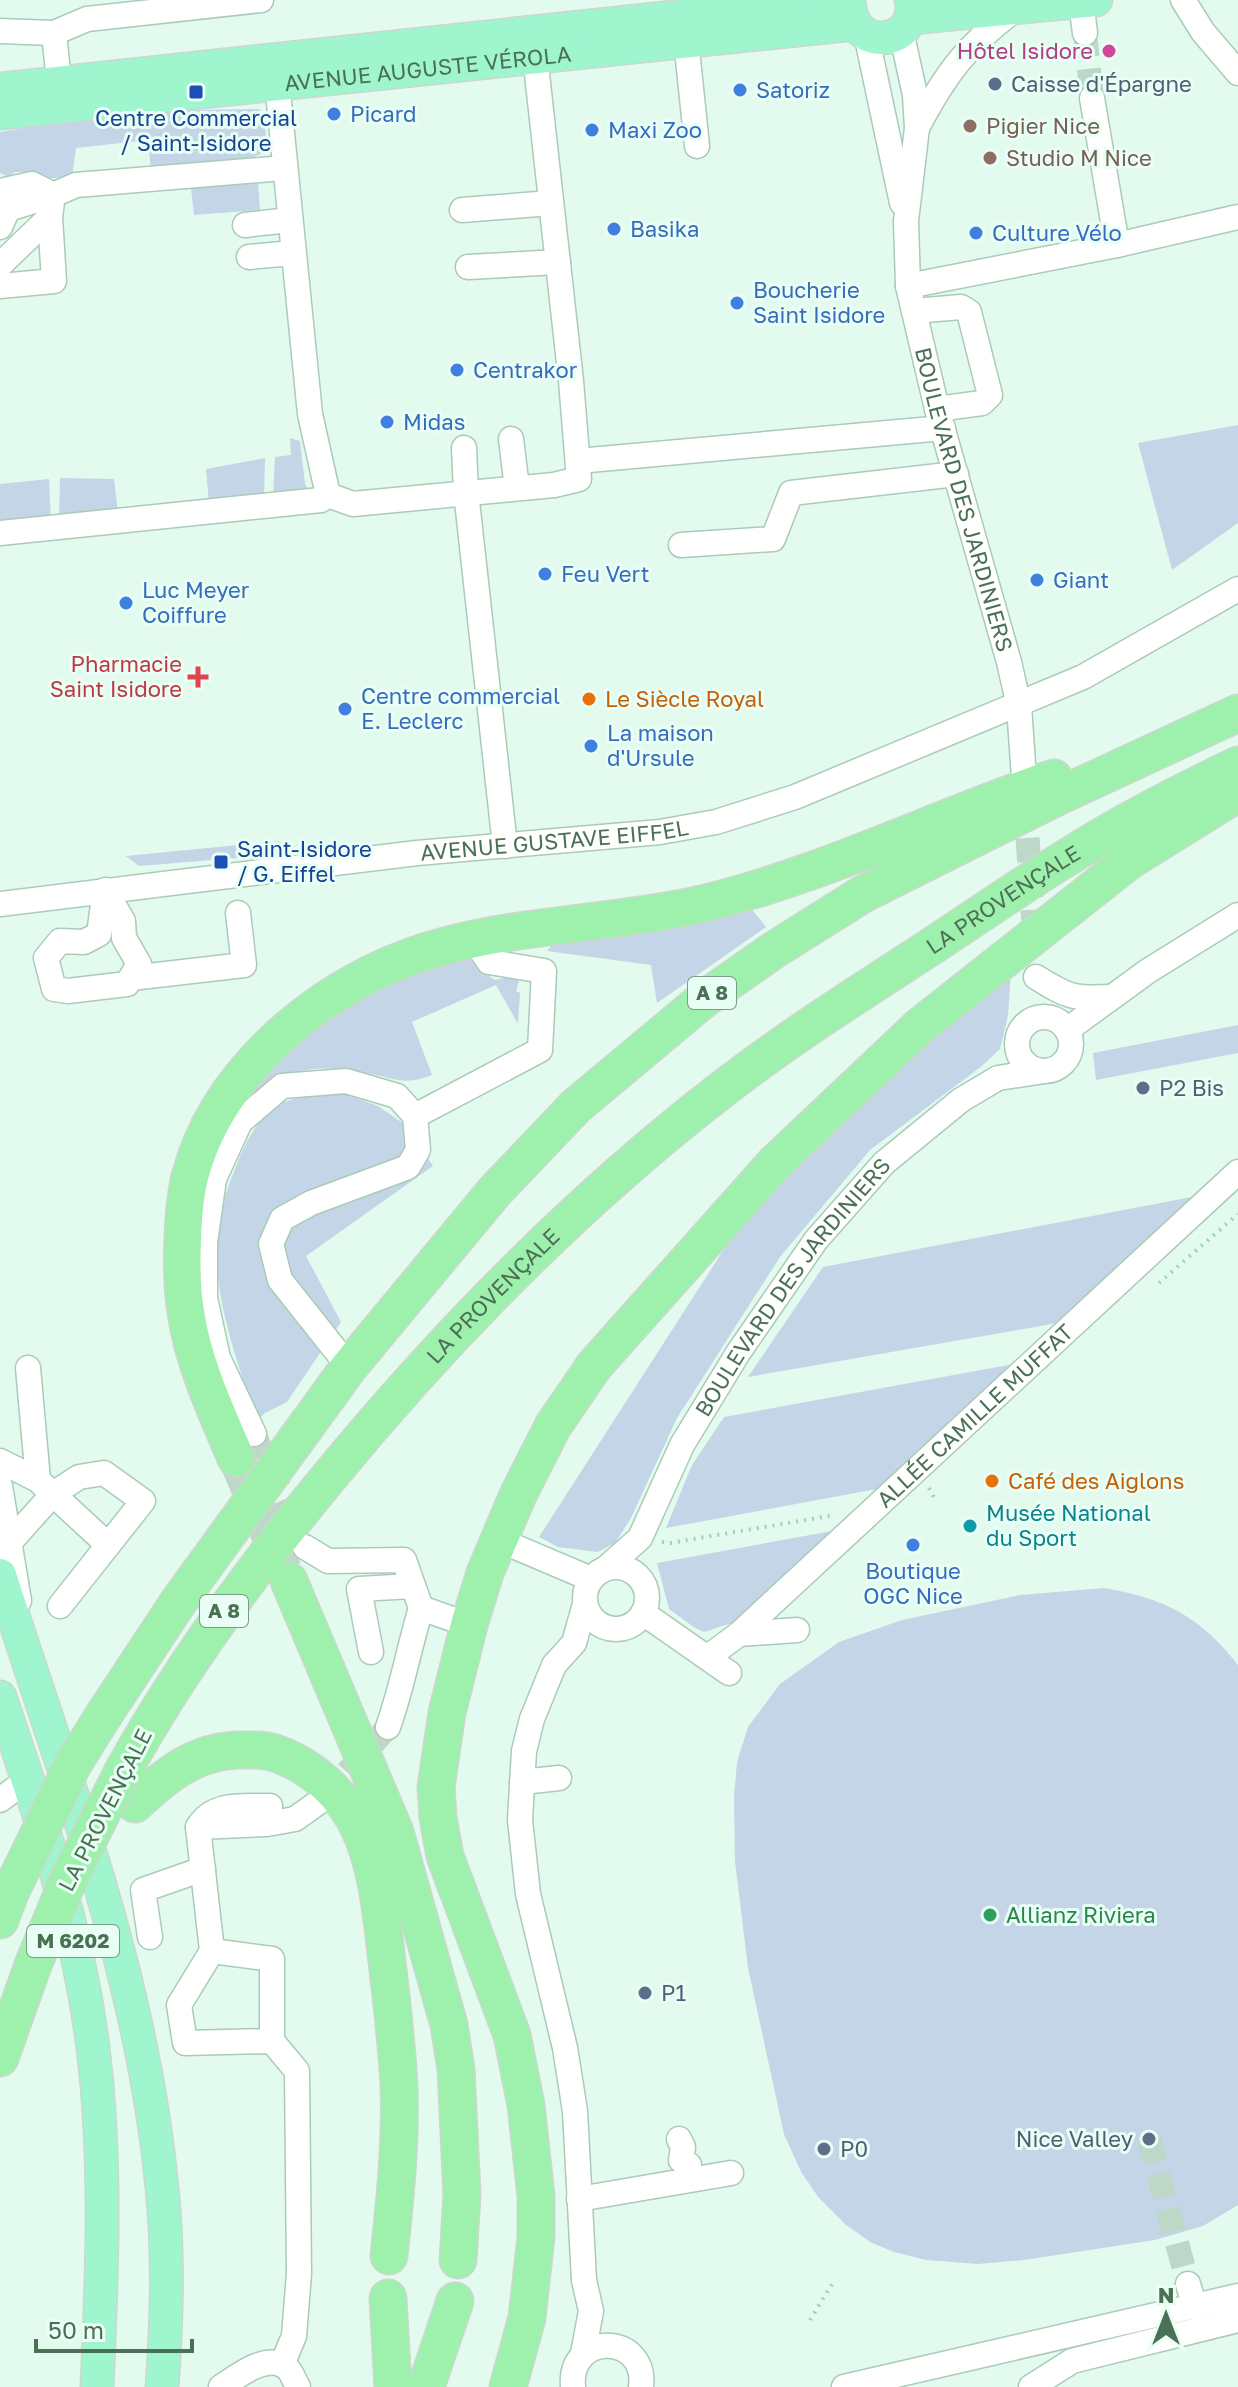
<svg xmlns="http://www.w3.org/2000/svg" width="1238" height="2387" viewBox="0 0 1238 2387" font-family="'Golos Text',sans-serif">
  <rect width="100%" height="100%" fill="#e3fbef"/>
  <path fill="#c3d5e7" d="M259,109c9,11 8,33 2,45l-8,3 -102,13 -3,-30 -72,8 -4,29 -38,2 -6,-7h-13l-7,5 -8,-4v-41l97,-17 47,-4z
    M258,183l2,27 -66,5 -3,-27z
    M1238,425v98l-66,47 -34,-127z
    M290,438l10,3 5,43 4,7 -36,6 2,-40 16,-2z
    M265,458l-1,41 -55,5 -3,-35z
    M60,478l54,1 4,35 -59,5z
    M49,479l2,42 -51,3v-40z
    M280,841l3,8 -7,6 -137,11 -13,-10z
    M746,902l20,25 -109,76 -6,-38 -104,-14 12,-15z
    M466,955l28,25 27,-5 -5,16 4,2 -2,31 -22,-39 -84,37 20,53c-27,10 -33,5 -60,-1 -54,-11 -86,-8 -128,29l6,-18 91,-79 84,-37z
    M1011,970l-3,46 -8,33 -18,17 -112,84 -90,107 -103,161 -46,100 -16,25 -17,9 -40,-5 -19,-10 196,-305 87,-98z
    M1238,1025v28l-142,27 -3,-27z
    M339,1092l39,14 29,20 26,40 -127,90 35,66 -54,80 -22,11 -8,7c-19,-55 -45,-125 -40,-185 2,-24 11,-49 20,-71 8,-20 18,-42 37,-56 18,-13 43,-13 65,-16z
    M1192,1197l-134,126 -310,54 75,-110z
    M1014,1364l-137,125 -211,39 26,-63 32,-48z
    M832,1531l-97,91 -31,10 -9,-4 -26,-19 -12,-46z
    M1105,1588c60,11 95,28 133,77v540l-35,21 -48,14 -131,20 -46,4 -52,-4 -32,-8 -22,-9 -26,-18 -27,-27 -18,-26 -17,-38 -36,-166 -13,-107 -1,-64 3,-35 11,-35 32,-43 59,-42 63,-22 118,-25z"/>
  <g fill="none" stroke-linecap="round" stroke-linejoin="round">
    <path stroke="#bdd8c8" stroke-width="24" stroke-dasharray="24 12" stroke-linecap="butt" d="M1085,33l7,65
      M1025,802l10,143
      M254,1434l44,96
      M323,1799l65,-72
      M1149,2139l39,145"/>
    <path stroke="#bdd8c8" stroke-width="36" stroke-dasharray="36 18" stroke-linecap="butt" d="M236,1458l48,112"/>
    <defs>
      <g id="minor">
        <path d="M1183,0l20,32 35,41"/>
        <path d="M1081,2l4,31"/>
        <path d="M0,31l54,2"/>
        <path id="s1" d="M901,31l14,64 2,33 -11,93 2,65 29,123 72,253 10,44 5,72"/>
        <path d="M866,34l36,169"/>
        <path d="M686,40l11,106"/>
        <path d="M59,82l-5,-49 33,-14 174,-19"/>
        <path d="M277,83l33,331 18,81"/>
        <path d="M1092,98l25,147"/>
        <path d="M918,126c28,-53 50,-82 98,-117"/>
        <path d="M0,191l32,-7 16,8"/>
        <path d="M462,210l89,-7"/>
        <path d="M245,225l44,-5"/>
        <path d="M0,227l8,-18 45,-14"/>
        <path d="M249,257l44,-4"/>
        <path d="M0,265l50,-48"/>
        <path d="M468,267l90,-5"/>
        <path d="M0,286l54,-5 -4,-64 3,-22 23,-10 208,-17"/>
        <path d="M908,286l209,-41 121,-28"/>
        <path d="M914,311l47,-4 8,5 21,83 -8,8 -45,6"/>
        <path d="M511,439l6,49"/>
        <path d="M464,448l2,44 39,354"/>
        <path d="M578,461l365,-33"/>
        <path d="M0,533l321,-33 7,-5 25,9 201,-19 25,-6 -8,-98 -36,-325"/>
        <path d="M681,545l92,-6 18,-46 165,-19"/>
        <path d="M105,890l18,31 1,17 15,26 -12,20 -59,7 -14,-2 -8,-31 14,-17 24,1 15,-8z"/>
        <path id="s2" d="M0,904l417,-51 243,-21 56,-10 79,-25 288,-120 155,-88"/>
        <path d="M1036,977c32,20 37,22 74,20"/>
        <path d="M131,978l113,-13 -6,-52"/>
        <circle cx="1044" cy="1044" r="27"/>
        <path d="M1067,1030l81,-59 90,-56"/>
        <path d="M415,1116l125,-66 4,-79 -55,-9 -15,-22"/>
        <path d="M254,1434l-36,-76 -13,-60v-56l9,-63 26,-57 42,-36 64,-5 51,15 18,20 3,34 -10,17 -97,36 -29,16 -11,25 9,36 69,87"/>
        <path d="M0,1461l38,19 -10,-112"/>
        <path d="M42,1484l66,61"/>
        <path d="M0,1486l19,115"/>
        <path d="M499,1540l92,39"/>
        <path d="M10,1542l43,-48 26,-17 25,-4 39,28 -83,105"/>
        <path d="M305,1547l23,14 76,-1 17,48 48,17"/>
        <circle cx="616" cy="1598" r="31"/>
        <path id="s3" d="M605,1569l35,-31 42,-93 56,-92 78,-113 68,-77 77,-63 37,-22 46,-7"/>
        <path d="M643,1613l86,60"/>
        <path d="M739,1634l58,-4"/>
        <path d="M371,1652l-12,-63 54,-3"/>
        <path id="s4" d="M708,1657l31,-23 499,-462"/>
        <path d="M388,1727c14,-39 21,-79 33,-119"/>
        <path d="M522,1782l37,-4"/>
        <path d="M0,1800l28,-21"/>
        <path d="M270,1806c-26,1 -56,-5 -72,21l14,124 60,8v82l25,30 2,203 -5,62 -12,29"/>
        <path d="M198,1827l69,-3 28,-5 28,-20"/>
        <path d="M150,1937l-7,-47 60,-21"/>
        <path d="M212,1951l-33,54 6,38 87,-2"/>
        <path d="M679,2139l4,8 -2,13 8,5"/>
        <path d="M579,2199l152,-26"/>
        <path d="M1188,2284l7,23"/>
        <path d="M583,2354l8,-43 -7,-31 -9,-169 -10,-63 -37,-154 -8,-74 4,-69 8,-32 22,-54 20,-22 11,-39"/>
        <path d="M221,2387c16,-10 42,-32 62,-22 7,3 11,15 15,22"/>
        <path d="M573,2387c-5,-56 75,-54 68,0"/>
        <path d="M844,2387l394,-91"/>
        <path d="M1031,2387l41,-26 166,-41"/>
      </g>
      <g id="major">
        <path d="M850,7c5,47 70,37 61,-7"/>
        <path d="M911,18l185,-18"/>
        <path d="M0,89l833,-89"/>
        <path id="s5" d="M0,113l855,-89"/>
        <path d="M0,1575c64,201 142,400 162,613 7,66 5,133 0,199"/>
        <path d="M0,1697c39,114 78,231 93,351 14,112 9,227 4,339"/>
      </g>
      <g id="highway">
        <path d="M236,1458c-20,-47 -43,-96 -50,-146 -6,-35 -4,-101 4,-135 26,-102 125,-186 220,-220 94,-34 196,-31 292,-53 121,-29 234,-86 352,-126"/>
        <path d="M289,1581l106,251 54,193 7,44 6,126 -4,65"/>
        <path d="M105,1713l74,-112 170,-234 146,-176 81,-85 128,-107 70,-49 89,-56 196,-98 179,-83"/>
        <path id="s6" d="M123,1771c58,-105 129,-201 206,-294 117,-142 245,-273 391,-386 67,-52 138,-97 209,-143 49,-32 97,-66 147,-96 52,-33 107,-60 162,-87"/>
        <path d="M135,1804c31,-29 60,-53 104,-54 13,0 24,-1 36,3 36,12 68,41 84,75 18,38 22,84 27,125 5,44 11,89 13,133 2,57 -4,114 -10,170"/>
        <path d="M0,1920l10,-27"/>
        <path d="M0,2058l33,-93"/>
        <path d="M388,2298l5,89"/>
        <path d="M426,2387l29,-86"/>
        <path d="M508,2387l19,-69 9,-81v-41l-10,-91 -14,-70 -67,-179 -7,-38 -2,-31 11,-74 22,-88 16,-52 33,-78 35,-69 41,-60 181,-203 145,-137 209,-165 109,-68"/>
      </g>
    </defs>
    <use href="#minor" stroke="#abcbb6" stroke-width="27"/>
    <use href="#major" stroke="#cdd7cf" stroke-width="35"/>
    <use href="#highway" stroke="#cdd7cf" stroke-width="39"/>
    <path stroke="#a0d3af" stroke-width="4" stroke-dasharray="2 6" stroke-linecap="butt" d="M1159,1283l79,-69
      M929,1488l6,12
      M662,1542l8,1 165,-28
      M810,2320l24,-39"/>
    <use href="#minor" stroke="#fff" stroke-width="24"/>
    <use href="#major" stroke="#9ff5ce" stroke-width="32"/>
    <use href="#highway" stroke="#9ef1ac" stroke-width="36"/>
    <defs>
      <path id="highway-bridge" d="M10,1893l62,-127 33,-53
        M33,1965l36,-87 54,-107"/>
    </defs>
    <use href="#highway-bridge" stroke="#cdd7cf" stroke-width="39" stroke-linecap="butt"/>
    <use href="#highway-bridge" stroke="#9ef1ac" stroke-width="36"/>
  </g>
  <circle fill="#d1479c" stroke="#e9fef4" stroke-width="3" cx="1109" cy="51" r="8"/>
  <g fill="#5c6f8a" stroke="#e9fef4" stroke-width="3">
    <circle cx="995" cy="84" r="8"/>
    <circle cx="1143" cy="1088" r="8"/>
    <circle cx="645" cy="1993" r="8"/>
    <circle cx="1149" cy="2139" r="8"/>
    <circle cx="824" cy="2149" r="8"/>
  </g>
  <g fill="#3f7fe0" stroke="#e9fef4" stroke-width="3">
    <circle cx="740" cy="90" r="8"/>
    <circle cx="334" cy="114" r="8"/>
    <circle cx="592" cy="130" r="8"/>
    <circle cx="614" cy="229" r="8"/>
    <circle cx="976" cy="233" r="8"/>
    <circle cx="737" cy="303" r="8"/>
    <circle cx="457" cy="370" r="8"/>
    <circle cx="387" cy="422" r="8"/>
    <circle cx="545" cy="574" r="8"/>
    <circle cx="1037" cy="580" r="8"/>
    <circle cx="126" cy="603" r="8"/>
    <circle cx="345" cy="709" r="8"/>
    <circle cx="591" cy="746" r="8"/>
    <circle cx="913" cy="1545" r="8"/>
  </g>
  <g fill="#1a4fb4" stroke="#e9fef4" stroke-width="3">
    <rect x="188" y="84" width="16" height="16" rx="4"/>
    <rect x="213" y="854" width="16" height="16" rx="4"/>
  </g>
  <g fill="#8d6e63" stroke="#e9fef4" stroke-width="3">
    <circle cx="970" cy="126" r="8"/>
    <circle cx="990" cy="158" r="8"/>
  </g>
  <path fill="#e0444e" stroke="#e9fef4" stroke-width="3" d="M194 665h8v8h8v8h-8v8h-8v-8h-8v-8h8z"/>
  <g fill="#e8710a" stroke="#e9fef4" stroke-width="3">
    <circle cx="589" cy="699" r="8"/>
    <circle cx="992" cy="1481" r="8"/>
  </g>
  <circle fill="#0f9aa8" stroke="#e9fef4" stroke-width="3" cx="970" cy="1526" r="8"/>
  <circle fill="#2e9e5b" stroke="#e9fef4" stroke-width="3" cx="990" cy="1915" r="8"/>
  <g text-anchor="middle" stroke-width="6" stroke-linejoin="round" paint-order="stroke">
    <g fill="#e9fef4" stroke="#7a9b85" stroke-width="2">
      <rect x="688" y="977" width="48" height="32" rx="6"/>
      <rect x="200" y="1595" width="48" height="32" rx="6"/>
      <rect x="27" y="1925" width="92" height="32" rx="6"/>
    </g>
    <g font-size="20" font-weight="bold" fill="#4b7155">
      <text x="712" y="1000">A 8</text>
      <text x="224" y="1618">A 8</text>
      <text x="73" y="1948">M 6202</text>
    </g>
    <g font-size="22" fill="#b23c85" stroke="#e9fef4" text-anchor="end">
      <text x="1093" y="59">Hôtel Isidore</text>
    </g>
    <g font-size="22" fill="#4b7155" stroke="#e9fef4">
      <text dy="8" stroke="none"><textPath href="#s5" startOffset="430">AVENUE AUGUSTE VÉROLA</textPath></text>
      <text dy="8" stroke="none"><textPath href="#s1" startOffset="478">BOULEVARD DES JARDINIERS</textPath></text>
      <text dy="8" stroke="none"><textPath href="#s2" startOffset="558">AVENUE GUSTAVE EIFFEL</textPath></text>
      <text dy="8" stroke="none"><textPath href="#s6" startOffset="1252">LA PROVENÇALE</textPath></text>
      <text dy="8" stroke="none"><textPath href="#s3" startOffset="342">BOULEVARD DES JARDINIERS</textPath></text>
      <text dy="8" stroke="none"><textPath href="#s6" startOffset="604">LA PROVENÇALE</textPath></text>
      <text dy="8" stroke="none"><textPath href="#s4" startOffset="360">ALLÉE CAMILLE MUFFAT</textPath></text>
      <text transform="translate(105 1810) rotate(-63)" y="8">LA PROVENÇALE</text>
    </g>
    <g font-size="22" fill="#4e5e75" stroke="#e9fef4" text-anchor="start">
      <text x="1011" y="92">Caisse d'Épargne</text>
      <text x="1159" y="1096">P2 Bis</text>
      <text x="661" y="2001">P1</text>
      <text x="1133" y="2147" text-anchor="end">Nice Valley</text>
      <text x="840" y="2157">P0</text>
    </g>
    <g font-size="22" fill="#366cbe" stroke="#e9fef4" text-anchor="start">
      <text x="756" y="98">Satoriz</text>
      <text x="350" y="122">Picard</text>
      <text x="608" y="138">Maxi Zoo</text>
      <text x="630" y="237">Basika</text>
      <text x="992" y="241">Culture Vélo</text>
      <text x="753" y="298">Boucherie<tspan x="753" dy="25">Saint Isidore</tspan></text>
      <text x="473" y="378">Centrakor</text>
      <text x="403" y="430">Midas</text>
      <text x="561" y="582">Feu Vert</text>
      <text x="1053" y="588">Giant</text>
      <text x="142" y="598">Luc Meyer<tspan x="142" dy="25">Coiffure</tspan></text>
      <text x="361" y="704">Centre commercial<tspan x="361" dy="25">E. Leclerc</tspan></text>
      <text x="607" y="741">La maison<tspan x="607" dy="25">d'Ursule</tspan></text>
      <text x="913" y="1579" text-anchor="middle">Boutique<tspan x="913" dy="25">OGC Nice</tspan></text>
    </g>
    <g font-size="22" fill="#164399" stroke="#e9fef4">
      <text x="196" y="126">Centre Commercial<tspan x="196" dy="25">/ Saint-Isidore</tspan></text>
      <text x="237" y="857" text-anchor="start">Saint-Isidore<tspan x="237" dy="25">/ G. Eiffel</tspan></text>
    </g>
    <g font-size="22" fill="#785e54" stroke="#e9fef4" text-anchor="start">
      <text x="986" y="134">Pigier Nice</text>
      <text x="1006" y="166">Studio M Nice</text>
    </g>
    <g font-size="22" fill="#be3a42" stroke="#e9fef4" text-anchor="end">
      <text x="182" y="672">Pharmacie<tspan x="182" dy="25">Saint Isidore</tspan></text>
    </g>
    <g font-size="22" fill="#c56008" stroke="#e9fef4" text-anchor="start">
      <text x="605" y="707">Le Siècle Royal</text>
      <text x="1008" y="1489">Café des Aiglons</text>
    </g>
    <g font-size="22" fill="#0d838f" stroke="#e9fef4" text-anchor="start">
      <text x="986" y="1521">Musée National<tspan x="986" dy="25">du Sport</tspan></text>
    </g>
    <g font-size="22" fill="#27864d" stroke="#e9fef4" text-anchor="start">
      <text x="1006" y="1923">Allianz Riviera</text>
    </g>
  </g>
  <g transform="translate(1166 2315)" stroke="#e9fef4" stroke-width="6" paint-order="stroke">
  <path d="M0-6L14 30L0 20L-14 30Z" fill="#4b7155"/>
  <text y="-12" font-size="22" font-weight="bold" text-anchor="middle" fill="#4b7155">N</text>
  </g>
  <path d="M36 2339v12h156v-12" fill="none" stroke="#4b7155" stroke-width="4"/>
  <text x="48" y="2339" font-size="24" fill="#4b7155" stroke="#e9fef4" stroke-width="6" paint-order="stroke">50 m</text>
</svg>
